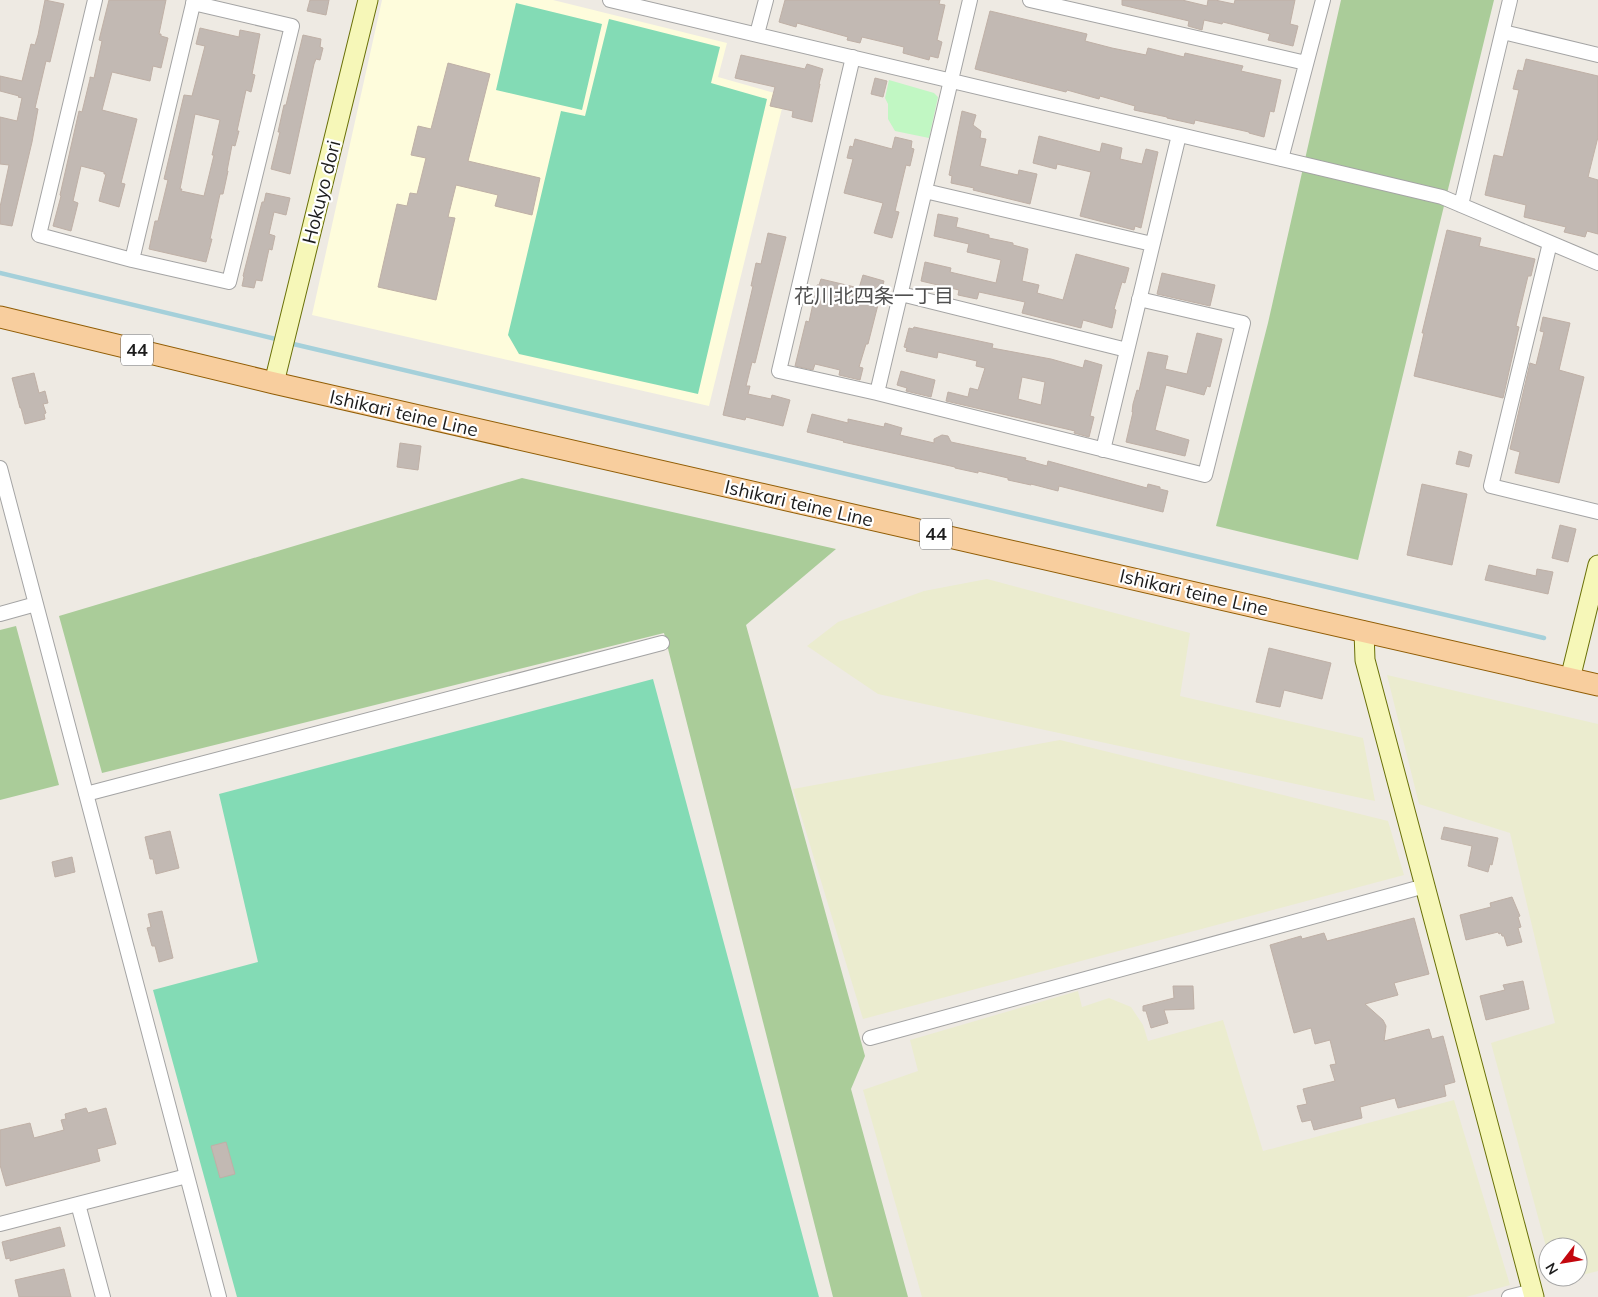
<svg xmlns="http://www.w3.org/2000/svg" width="1598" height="1297" viewBox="0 0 1598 1297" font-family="Mulish,'Noto Sans JP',sans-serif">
  <rect width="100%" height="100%" fill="#eeeae3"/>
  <path fill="#fefcdc" d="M382,0h171l174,43 -9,34 67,19 -76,310 -397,-91z"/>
  <path fill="#ebeccf" d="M987,579l203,54 -10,63 183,42 12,63 -497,-107 -71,-48 31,-24 86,-31z
    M1387,675l211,49v547l-20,5v-29h-30v7l-57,-211 64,-20 -45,-190 -91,-29z
    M1060,740l328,81 16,54 -541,144 -70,-230z
    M1078,991l4,16 27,-9 22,9 12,18 5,16 75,-21 40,131 191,-51 56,185 -44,12h-544l-59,-207 55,-19 -8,-31z"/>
  <path fill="#ac9" d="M1341,0h153l-136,560 -142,-34 52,-203z
    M522,478l314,71 -90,76 119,431 -14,33 57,208h-75l-169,-664 -562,140 -43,-157z
    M16,626l43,159 -59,15v-170z"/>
  <path fill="#c1f7c3" d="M889,80l45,13 4,4 -9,41 -34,-7 -7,-12v-15l-3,-6z"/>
  <path fill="#83dbb5" d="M516,3l86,21 -20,86 -86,-20z
    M609,19l111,28 -9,36 56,16 -69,295 -179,-40 -11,-19 53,-224 24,5z
    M653,679l166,618h-582l-84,-307 105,-28 -39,-168z"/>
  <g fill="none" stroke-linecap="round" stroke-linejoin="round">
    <path stroke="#a5d0da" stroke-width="4.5" d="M0,273l280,67
      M289,343l1255,295"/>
  </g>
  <path fill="#c2b9b3" stroke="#bfb0a6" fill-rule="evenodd" d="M45,0l19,4 -14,58 -4,-1 -11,47 3,1 -6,33 -20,84 -12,-2v-17l9,-42 -9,-1v-47l17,4 5,-23 -4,-1 1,-1 -19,-5v-15l22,5 9,-37 4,1 3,-10z
    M109,0h57l-7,34h2v2l7,2 -7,30 -8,-2 -3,15 -38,-9 -10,38 35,9 -16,64 4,1 -6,23 -20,-6 7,-27h-2v-2l-23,-6 -8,35 5,2 -7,28 -18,-5 8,-30 -1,-1 19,-84 3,1 8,-33v-2l4,1 8,-37 -3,-1z
    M310,0h19l-3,15 -19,-4z
    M785,0h155l-1,4 6,1 -8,35 5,2 -4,16 -8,-2 -1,4 -26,-7 1,-6 -42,-10 -2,6 -13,-3 1,-3 -51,-14 -1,4 -17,-5z
    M1122,0h60l25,6 1,-6h7l19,4 1,-4h60l-5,24 8,2 -5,20 -25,-6 2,-6 -47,-12 -1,2 -18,-4 -2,10 -14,-4 1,-5 -67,-16z
    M990,11l97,23 -2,7 27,7 34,7 2,-7 36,9 1,-4 58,13 -2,5 40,9 -7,32 -4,-1 -6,26 -15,-4v-1l-54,-12 -1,4 -27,-6v-1l-33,-7 1,-4 -35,-10 -1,3 -32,-9 -1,2 -91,-23z
    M200,28l39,9 1,-7 20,4 -8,40 3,1 -4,17 -5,-2 -9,41h2l-4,15 -3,-1 -5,26h1l-5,23h-3l-10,45h2l-6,23 -57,-13 6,-28h3l10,-41 -4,-1 20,-84 8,1 13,-50 -9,-2zM195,114l25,6 -8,35h2l-10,41 -23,-5 1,-2h-2z
    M303,35l18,4 -1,8 3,1 -3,12 -4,-1 -2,5 -24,110 -19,-5 9,-37h-2l6,-27h2z
    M741,55l64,14 2,-5 16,5 -4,15h1l-8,38 -20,-5 1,-6 -23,-5 5,-19 -40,-9z
    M1526,59l72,17v61l-10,40 10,3v54l-11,-3 -2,6 -21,-5 2,-5 -42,-10 2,-12 -41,-10 9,-40 9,2 16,-67 -6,-1 5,-19 5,1z
    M448,63l42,11 -22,87 72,17 -8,37 -37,-9 3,-11 -42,-10 -8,32 7,1 -19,82 -58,-13 19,-83 10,2 3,-13 7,1 9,-36 -15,-3 7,-29 13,3z
    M875,78l12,3 -4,16 -12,-3z
    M962,111l14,4 -3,10 8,6 -1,7 6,1 -6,27 38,9 1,-5 18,4 -7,30 -57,-14 1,-2 -23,-5 1,-7 -3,-1z
    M1039,136l61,16 2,-9 20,5 -2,11 22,5 4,-15 12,3 -17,76 -6,-2 -1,4 -54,-14 11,-44 -34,-8 -1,5 -23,-6z
    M895,137l17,4 -1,7 3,1 -4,17 -4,-1 -11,46 4,1 -7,26 -18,-5 9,-30 -39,-10 9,-34 -6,-1 3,-12 3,1 2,-8 37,10z
    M266,193l24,5 -4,17 -12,-3 -5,22 6,2 -3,14 -3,-1 -7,32 -6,-1 -2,8 -12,-2 2,-9 -1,-1 19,-74h2z
    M938,214l20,4 -2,9 33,8v3l24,5v2l15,4 -6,32 17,4 -2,8 26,7 13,-46 53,14 -4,15 -3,-1 -8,27 2,1 -4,18 -29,-8 -2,8 -59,-15 3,-11 -46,-10 -2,7 -5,-1 -14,-3 1,-5 -38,-9 4,-19 26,6 -1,4 46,11 5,-23 -34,-8 2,-8 -35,-8z
    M1447,230l34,8 -2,8 56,13 -4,17h-3l-12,50 3,1 -16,71 -89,-22 10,-43h-2z
    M768,233l18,4 -31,126 -3,-1 -6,24h4l-2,8 23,5 1,-4 18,5 -7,26 -37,-9 -1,3 -22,-5 30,-129h-2l5,-23 5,1z
    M1162,273l53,12 -5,21 -53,-12z
    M863,275l21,6 -16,63h-2l-7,23 4,1 -3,12 -21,-5 1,-5 -25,-6 -2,6 -18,-4 11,-45 3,1 8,-37h2l2,-6 38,9z
    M1543,317l27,6 -11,47 25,7 -25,106 -44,-10 5,-21 -10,-3 20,-86 6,2 8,-33 -4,-1z
    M914,327l79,17 -1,4 59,11 32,9 2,-8 17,5 -12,51 4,1 -5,20 -15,-4 1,-2 -129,-30 2,-9 20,5 2,-9 8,2 7,-22 -9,-2 1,-5 -39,-9 -1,6 -31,-7 1,-3 -3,-1 5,-19 4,1zM1022,377l23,5 -4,23 -23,-6z
    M1197,333l25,6 -12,48 -3,-1 -3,9 -38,-10 -11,45 34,10 -4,16 -59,-14 7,-30h-1l1,-8 4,-14 2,1 9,-39 20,4 -3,13 22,5z
    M901,371l34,9 -4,17 -25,-6 1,-3 -10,-3z
    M34,373l5,20 6,-2 3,12 -5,1 3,9 -2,1 1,5 -20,5 -4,-16h-1l-8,-30z
    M812,414l36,9v-4l36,8 1,-4 17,5 -2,7 34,8v-4l8,-4 6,1 3,6 75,16 -1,2 22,6 1,-5 99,27 1,-4 12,3v2l8,2 -5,21 -104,-26 -1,5 -27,-7v1l-23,-5v-2l-30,-7v2l-23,-5v-1l-112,-25 1,-1 -37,-9z
    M400,443l21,3 -3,24 -21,-3z
    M1459,451l13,4 -3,12 -13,-3z
    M1422,484l45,10 -15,71 -45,-10z
    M1560,525l16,4 -8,33 -16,-4z
    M1489,565l47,11 1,-7 16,3 -5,22 -63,-14z
    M1269,648l62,15 -9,36 -38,-9 -4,17 -24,-5z
    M1444,827l54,11 -6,27 -2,-1 -2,8 -20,-6 4,-20 -31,-7z
    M170,831l9,37 -23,6 -3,-15h-3l-5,-22z
    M72,857l3,15 -20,5 -3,-15z
    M1512,897l8,19 -2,1 3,10 -3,1 4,14 -15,4 -3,-10h-2l-1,-3 -2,1 -1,-2 -32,8 -6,-25 31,-8 -1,-4z
    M162,911l11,47 -14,4 -4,-16h-3l-5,-18 4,-1 -3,-13z
    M1414,918l15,56 -35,9 4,12 -33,9 18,16 3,6 -2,15 45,-12 3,10 11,-3 12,46 -11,3 2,11 -48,12 -3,-10 -35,9 2,11 -48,12 -3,-10 -9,2 -5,-16 10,-2 -4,-15 32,-8 -5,-16 6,-1 -6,-24 -15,4 -4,-16 -17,5 -24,-88 31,-9 1,3 22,-6 3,8z
    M1523,981l6,28 -43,11 -6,-24 25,-6 -2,-5z
    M1173,986h20l1,23 -30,1 4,13 -17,5 -5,-17h-3v-5l31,-8z
    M86,1108l2,5 18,-5 10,36 -19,5 3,12 -94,25 -6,-21v-35l30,-7 4,15 30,-8 -3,-10 5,-1 -1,-5z
    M226,1142l9,32 -15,4 -9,-32z
    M60,1227l5,19 -55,15v-3l-4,1 -4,-17z
    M64,1269l7,28h-52l-4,-17z"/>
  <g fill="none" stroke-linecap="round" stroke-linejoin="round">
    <defs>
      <path id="street" d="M95,0l-56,235 93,25 97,22 63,-256 -99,-23
        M610,0l832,197 156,66
        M1030,0l276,63
        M1503,32l95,23
        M757,34l9,-34
        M853,57l-74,314 98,22 328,82 38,-152 -104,-24
        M1281,159l42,-159
        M925,191l227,53
        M1461,205l49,-205
        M1550,243l-59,243 107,26
        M132,260l62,-260
        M901,294l226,56
        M877,393l93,-393
        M1103,450l76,-315
        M0,468l219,829
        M0,614l36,-10
        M86,794l576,-151
        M870,1038l555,-152
        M78,1204l25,93
        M0,1224l187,-48
        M1509,1297l24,-6"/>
      <path id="secondary" d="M274,383l94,-383
        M1364,631l1,29 169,637
        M1570,679l28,-114"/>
      <path id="primary" d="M0,317l274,66 1324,302"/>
    </defs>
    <use href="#street" stroke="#a4a4a4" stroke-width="16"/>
    <use href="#secondary" stroke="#697008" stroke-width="21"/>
    <use href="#primary" stroke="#915d05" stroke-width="23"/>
    <use href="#street" stroke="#fff" stroke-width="14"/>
    <use href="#secondary" stroke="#f6f7b8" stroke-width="19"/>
    <use href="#primary" stroke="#f8ce9e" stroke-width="21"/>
  </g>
  <g text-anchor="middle" stroke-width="4.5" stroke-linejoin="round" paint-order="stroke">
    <g fill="#fff" stroke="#616161" stroke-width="1">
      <rect x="121" y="334.5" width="32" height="31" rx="4"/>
      <rect x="920" y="518.5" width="32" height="31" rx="4"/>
    </g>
    <g font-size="18" font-weight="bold" fill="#1d1d1d">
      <text x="137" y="356">44</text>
      <text x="936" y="540">44</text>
    </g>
    <g font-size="19" fill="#1d1d1d" stroke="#fff">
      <text transform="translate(321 192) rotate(-76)" y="7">Hokuyo dori</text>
      <text transform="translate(404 413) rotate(13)" y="7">Ishikari teine Line</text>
      <text transform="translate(799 503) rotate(13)" y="7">Ishikari teine Line</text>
      <text transform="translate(1194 592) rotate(13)" y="7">Ishikari teine Line</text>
    </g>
    <g font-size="20" fill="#505050" stroke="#fff">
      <text x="874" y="303">花川北四条一丁目</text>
    </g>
  </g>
  <g transform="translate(1563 1262) rotate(239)"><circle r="24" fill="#ffffff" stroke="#a5a5a5"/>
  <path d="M0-4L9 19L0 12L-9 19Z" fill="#c3070e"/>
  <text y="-8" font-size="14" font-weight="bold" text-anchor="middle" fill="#1d1d1d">N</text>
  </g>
</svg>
